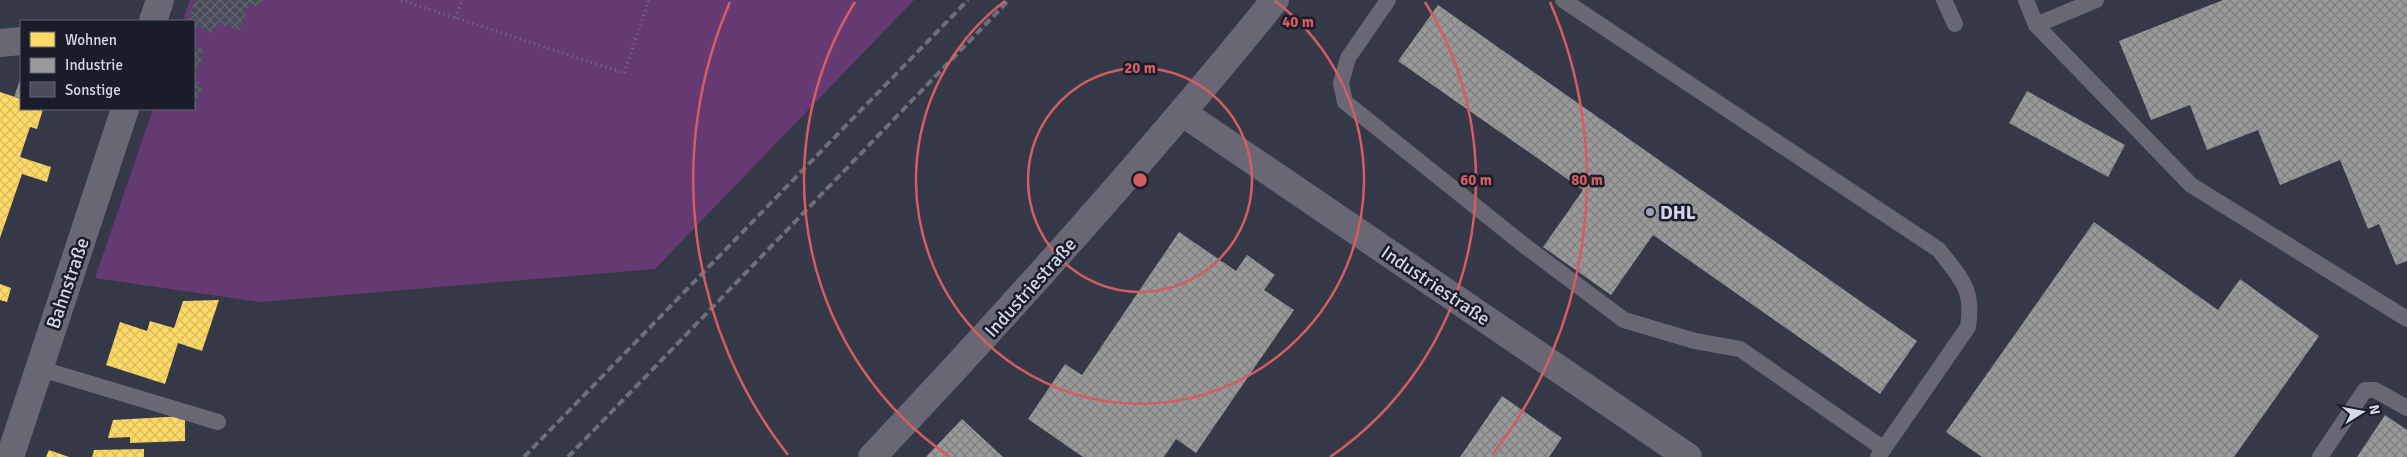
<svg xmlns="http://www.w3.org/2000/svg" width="2407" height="457" viewBox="0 0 2407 457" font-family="Signika,sans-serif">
  <defs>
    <pattern id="homes-cross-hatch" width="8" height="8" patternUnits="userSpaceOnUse" patternTransform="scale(1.25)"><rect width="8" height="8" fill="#ffd966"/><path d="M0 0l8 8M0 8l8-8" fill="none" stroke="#d9bb60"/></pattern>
    <pattern id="industry-cross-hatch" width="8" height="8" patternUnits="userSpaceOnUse" patternTransform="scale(1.25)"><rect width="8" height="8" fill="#999"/><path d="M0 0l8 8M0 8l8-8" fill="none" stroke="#7e7f80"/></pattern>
    <pattern id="building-cross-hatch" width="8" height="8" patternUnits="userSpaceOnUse" patternTransform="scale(1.25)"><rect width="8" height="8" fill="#474c58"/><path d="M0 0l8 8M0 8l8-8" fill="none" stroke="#616570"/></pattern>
  </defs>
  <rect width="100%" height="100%" fill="#353847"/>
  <path fill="#653a72" d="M190,0h724l-259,269 -395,33 -165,-24 58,-169h41v-88h-11z"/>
  <path fill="url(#homes-cross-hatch)" d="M0,92l21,7v10h22l-6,20 -7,-2 -10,30 31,10 -4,15 -25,-8 -22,64z
    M0,284l11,4 -4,14 -7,-2z
    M219,300l-17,51 -24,-8 -13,41 -59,-19 14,-43 27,9 3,-10 24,7 9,-27z
    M185,416v25l-55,2v-6l-22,1 5,-18z
    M144,449v8h-52l2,-7z
    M49,450l20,7h-23z"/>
  <path fill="url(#industry-cross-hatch)" d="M2223,0h184v261l-11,4 -17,-41 -11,5 -28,-69 -60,25 -22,-55 -51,20 -17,-45 -39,15 -32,-79z
    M1438,5l479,336 -37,53 -227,-159 -42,60 -68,-48 40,-57 -185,-129z
    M21,77v22l-7,-2z
    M2027,91l98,54 -17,32 -99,-54z
    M2094,222l124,88 22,-31 79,57 -85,121h-252l-36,-25z
    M1179,232l57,39 11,-16 28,20 -11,15 30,20 -98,143 -20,-14 -12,18h-81l-55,-38 37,-55 17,11z
    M1502,396l60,42 -13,19h-89z
    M2385,415l22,15v27h-50z
    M962,419l41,38h-77z"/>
  <path fill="url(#building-cross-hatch)" d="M195,0h67l-3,7 -10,-3 -9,26 -23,-7 -3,10 -20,-7v-5h-6z
    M194,47l10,3 -10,31 9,3 -9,26z"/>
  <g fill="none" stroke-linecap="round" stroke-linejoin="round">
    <path stroke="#72727d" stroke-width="3" stroke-dasharray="1 4" stroke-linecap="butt" d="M401,0l223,73 25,-73
      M456,18l6,-18"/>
    <path stroke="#6a6774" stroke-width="16" d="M1388,0l-40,58 -7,25 4,19 180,144 99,74 71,21 45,8 144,100
      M1563,0l376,250c22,29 35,38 29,77l-90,130
      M1944,0l11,24
      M2026,0l10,25 155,160 216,134
      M2036,25l60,-25
      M38,368l180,54
      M2320,457l45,-67h10l32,18"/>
    <path stroke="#6a6774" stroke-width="28" d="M153,21l7,-21
      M0,43l21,-2
      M1183,113l505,344
      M10,457l115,-348
      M872,457c140,-148 275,-299 403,-457"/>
    <path stroke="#6c6e7a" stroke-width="4" stroke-dasharray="8 4" stroke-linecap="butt" d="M524,457l444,-457
      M568,457l441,-457"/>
  </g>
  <g fill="none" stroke="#d55d62" stroke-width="2.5">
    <circle cx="1140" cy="180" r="112"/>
    <path d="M1275 1A224 224 0 1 1 1005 1"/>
    <path d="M950 457A336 336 0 0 1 855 2M1425 2A336 336 0 0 1 1330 457"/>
    <path d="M788 455A447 447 0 0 1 730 2M1550 2A447 447 0 0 1 1492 455"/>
  </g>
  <circle fill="#9ca0b1" stroke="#191c29" stroke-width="2" cx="1650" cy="212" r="5"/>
  <g text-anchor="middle" stroke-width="5" stroke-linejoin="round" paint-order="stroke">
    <g font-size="19" font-weight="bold" fill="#d3d8ea" stroke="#191c29" text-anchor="start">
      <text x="1660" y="219">DHL</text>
    </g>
    <g font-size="19" fill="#d3d8ea" stroke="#191c29">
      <text transform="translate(67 283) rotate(-71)" y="7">Bahnstraße</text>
      <text transform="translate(1436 285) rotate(34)" y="7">Industriestraße</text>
      <text transform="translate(1030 287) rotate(-48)" y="7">Industriestraße</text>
    </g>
  </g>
  <circle cx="1140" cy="180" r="8" fill="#d55d62" stroke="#191c29" stroke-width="2.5"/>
  <g font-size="15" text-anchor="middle" font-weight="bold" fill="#d55d62" stroke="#191c29" stroke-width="5" stroke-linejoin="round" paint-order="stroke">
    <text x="1298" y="27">40 m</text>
    <text x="1140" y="73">20 m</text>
    <text x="1476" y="185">60 m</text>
    <text x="1587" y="185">80 m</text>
  </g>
  <rect x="20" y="20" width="175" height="90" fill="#191c29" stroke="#636776"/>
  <rect x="30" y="32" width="25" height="15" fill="#ffd966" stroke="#636776"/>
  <text x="65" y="45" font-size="15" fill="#d3d8ea">Wohnen</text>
  <rect x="30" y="58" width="25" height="15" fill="#999999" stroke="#636776"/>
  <text x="65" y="70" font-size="15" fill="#d3d8ea">Industrie</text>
  <rect x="30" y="82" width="25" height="15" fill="#474c58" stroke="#636776"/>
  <text x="65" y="95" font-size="15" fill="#d3d8ea">Sonstige</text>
  <g transform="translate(2362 412) rotate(79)" stroke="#191c29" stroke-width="4" paint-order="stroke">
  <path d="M0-4L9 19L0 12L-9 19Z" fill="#d3d8ea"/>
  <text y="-8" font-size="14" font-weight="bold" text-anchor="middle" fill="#d3d8ea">N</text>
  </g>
</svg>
